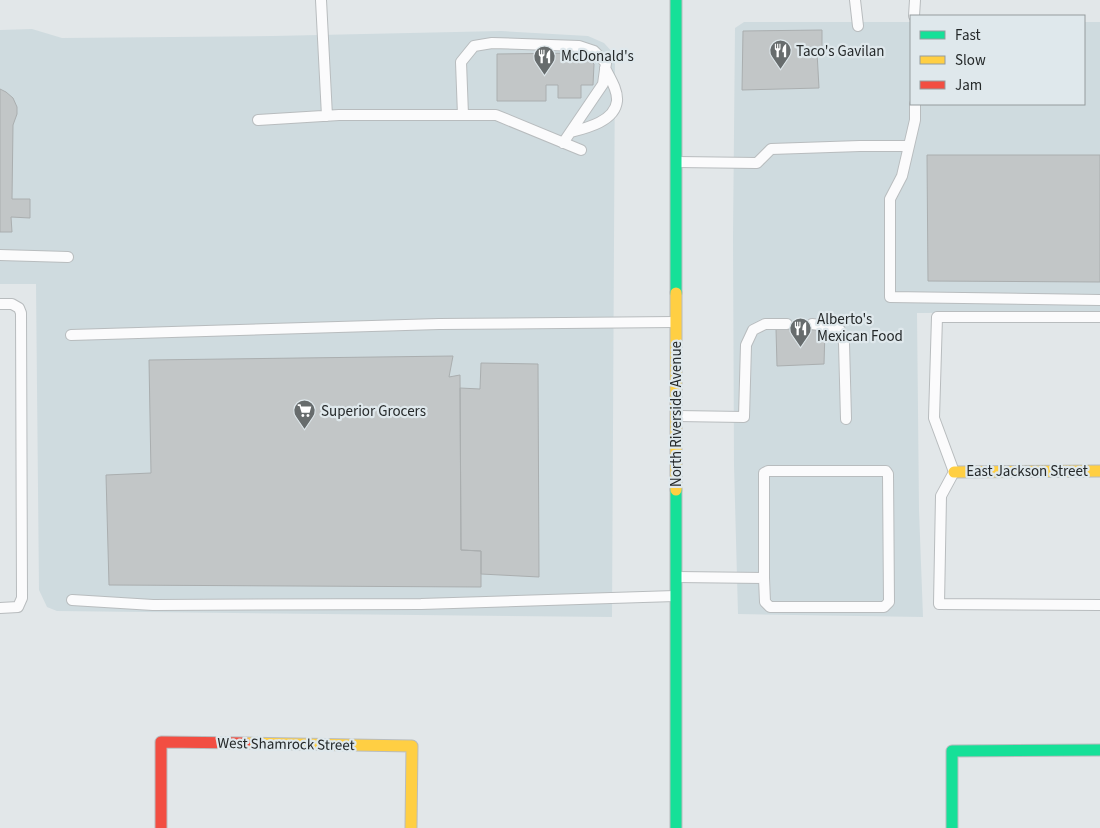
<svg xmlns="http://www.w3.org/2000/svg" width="1100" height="828" viewBox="0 0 1100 828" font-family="'Source Sans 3',sans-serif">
  <rect width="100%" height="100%" fill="#e2e7e9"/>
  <path fill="#cfdbdf" d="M744,22h167v82h173v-82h16v290l-183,1 2,197 4,107 -185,-3 -4,-149 -1,-228 2,-209z
    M32,29l30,9 211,-2 228,-5 87,5 16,7 11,12 -3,562 -555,-6 -10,-4 -8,-17 -3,-306h-36v-254z"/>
  <path fill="#c2c6c7" stroke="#aaaeaf" d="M822,30v22h-5l2,36 -77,2 1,-59z
    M582,53l12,11 -1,21h-12v13h-23v-13h-12v16h-49v-47z
    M0,89l6,3 7,6 4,9v7l-4,11 -1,74h18v19l-19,-1 1,15h-12z
    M927,155h173v127l-172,-1z
    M776,329l49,1 -1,34 -47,2z
    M453,356l-4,21 11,-2 1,175 20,1v36l-372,-2 -3,-110 45,-2 -2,-113z
    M481,363l57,1 1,213 -58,-3v-23l-20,-1 -1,-162 20,1z"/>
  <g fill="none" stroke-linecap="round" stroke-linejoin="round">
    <defs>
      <path id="lane" d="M321,0l6,116
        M855,0l3,26
        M914,16l1,-16
        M915,104v16l-13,56 -12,23v98l210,3
        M463,115l-2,-53 13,-16 18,-3 87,3 15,5 12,12 -3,21 -40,59
        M258,120l81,-5h157l85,35
        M571,132c16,-4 44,-11 46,-31 1,-11 -7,-23 -12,-33
        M677,162l80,1 14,-14 89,-3h49
        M0,255l68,2
        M0,304h12l7,4 2,5 1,285 -4,9 -18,1
        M1100,317h-163l-3,101 20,54 -13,24 -2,108 161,1
        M812,324l15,2 13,4 4,13 2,76
        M71,335l368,-11 236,-2
        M677,416l67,1 2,-72 7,-15 12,-6h22
        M677,577l87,1v-105l4,-2h118l2,3 1,128 -5,5h-114l-5,-5 -1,-24
        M72,600l81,5 268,-1 254,-8"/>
      <path id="fast" d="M676,0v293
        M676,490v338
        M952,828v-77l148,-1"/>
      <path id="slow" d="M676,293v197
        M954,472l146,-1
        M245,743l167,3 -1,82"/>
      <path id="jam" d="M161,828v-86l84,1"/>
    </defs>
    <use href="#lane" stroke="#b8bcbe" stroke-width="12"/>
    <use href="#fast" stroke="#b8bcbe" stroke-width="13"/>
    <use href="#slow" stroke="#b8bcbe" stroke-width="13"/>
    <use href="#jam" stroke="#b8bcbe" stroke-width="13"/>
    <use href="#lane" stroke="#fbfbfc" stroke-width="10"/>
    <use href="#fast" stroke="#16e098" stroke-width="11"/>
    <use href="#slow" stroke="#ffcf43" stroke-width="11"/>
    <use href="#jam" stroke="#f24e42" stroke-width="11"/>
  </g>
  <defs>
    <symbol id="restaurant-pin" viewBox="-11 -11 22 30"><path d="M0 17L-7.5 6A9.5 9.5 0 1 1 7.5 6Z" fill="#676c6d" stroke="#dfe8ec"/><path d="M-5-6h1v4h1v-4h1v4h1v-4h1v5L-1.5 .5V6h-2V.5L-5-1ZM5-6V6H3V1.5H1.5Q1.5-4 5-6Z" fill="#fff"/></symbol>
    <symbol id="supermarket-pin" viewBox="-11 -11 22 30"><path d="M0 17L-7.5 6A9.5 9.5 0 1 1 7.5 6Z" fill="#676c6d" stroke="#dfe8ec"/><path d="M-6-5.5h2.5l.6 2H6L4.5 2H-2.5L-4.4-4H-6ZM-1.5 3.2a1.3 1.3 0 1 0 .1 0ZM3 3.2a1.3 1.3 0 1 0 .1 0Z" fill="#fff"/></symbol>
  </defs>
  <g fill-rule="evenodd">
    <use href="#restaurant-pin" x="768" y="38" width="25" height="34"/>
    <use href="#restaurant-pin" x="532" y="44" width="25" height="34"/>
    <use href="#restaurant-pin" x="788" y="316" width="25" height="34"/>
    <use href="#supermarket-pin" x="292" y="398" width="25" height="34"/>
  </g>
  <g text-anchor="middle" stroke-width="4.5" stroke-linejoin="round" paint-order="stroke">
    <g font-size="15" fill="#25292a" stroke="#dfe8ec" text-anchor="start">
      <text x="796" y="56">Taco's Gavilan</text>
      <text x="561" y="61">McDonald's</text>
      <text x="817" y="324">Alberto's<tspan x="817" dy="17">Mexican Food</tspan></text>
      <text x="321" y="416">Superior Grocers</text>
    </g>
    <g font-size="15" fill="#25292a" stroke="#dfe8ec">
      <text transform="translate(676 414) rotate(-90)" y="5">North Riverside Avenue</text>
      <text x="1027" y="476">East Jackson Street</text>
      <text transform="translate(286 744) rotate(1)" y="5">West Shamrock Street</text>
    </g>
  </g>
  <rect x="910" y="15" width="175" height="90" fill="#dfe8ec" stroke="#959c9e"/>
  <rect x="920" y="31" width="25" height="8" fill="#16e098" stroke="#959c9e"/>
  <text x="955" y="40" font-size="15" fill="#25292a">Fast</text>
  <rect x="920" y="56" width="25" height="8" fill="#ffcf43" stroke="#959c9e"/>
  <text x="955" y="65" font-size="15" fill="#25292a">Slow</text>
  <rect x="920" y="81" width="25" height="8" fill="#f24e42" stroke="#959c9e"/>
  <text x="955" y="90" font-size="15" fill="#25292a">Jam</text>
</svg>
